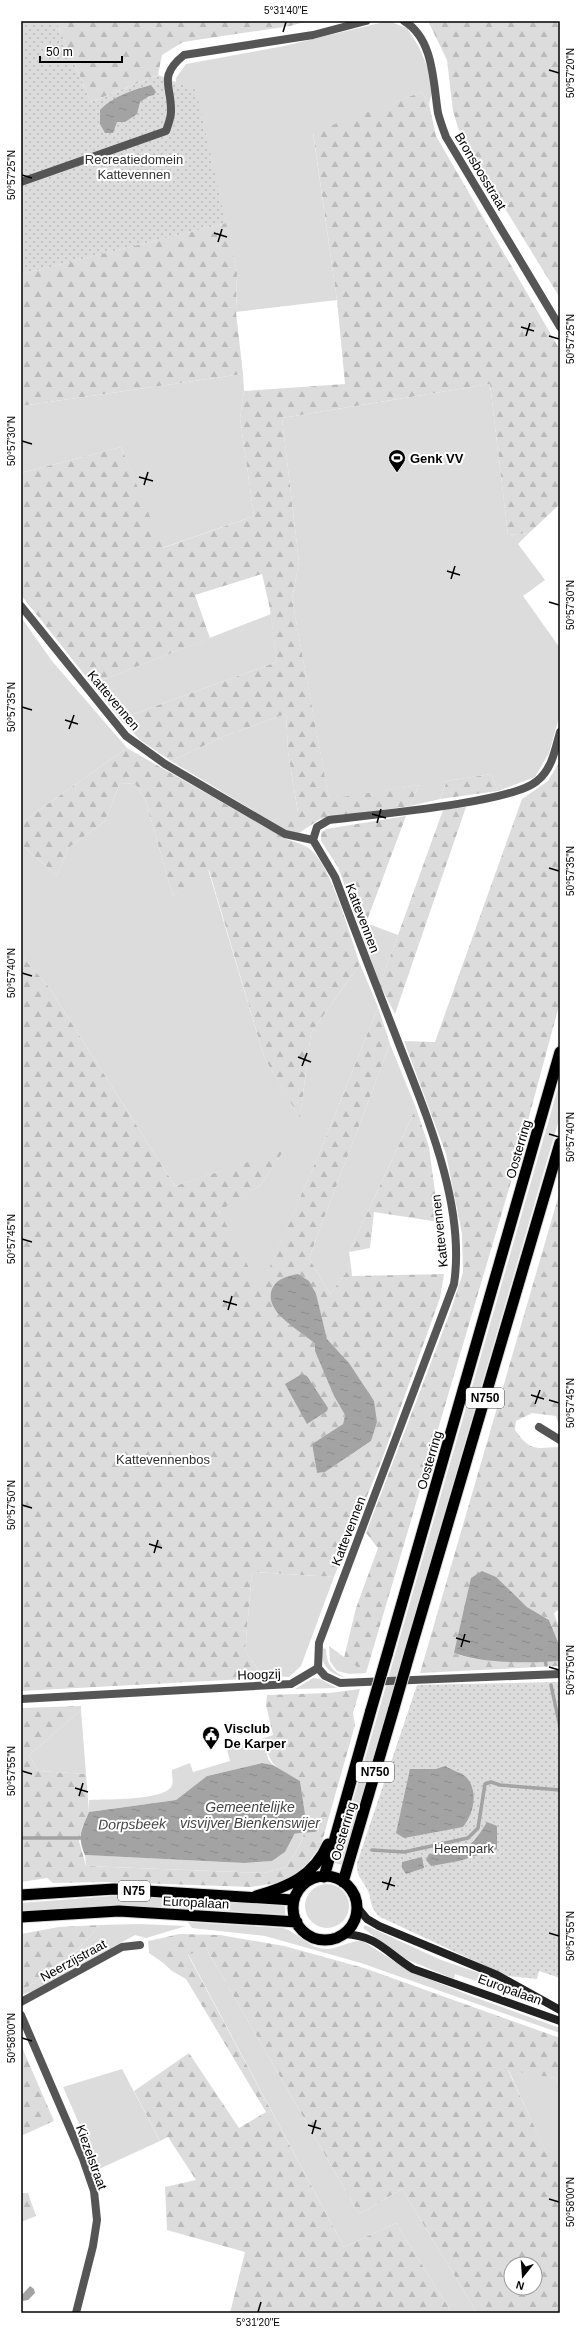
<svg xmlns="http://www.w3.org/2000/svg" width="581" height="2334" viewBox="0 0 581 2334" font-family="Arial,sans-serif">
  <defs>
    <pattern id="forest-firs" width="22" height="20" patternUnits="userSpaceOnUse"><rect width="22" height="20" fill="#dcdcdc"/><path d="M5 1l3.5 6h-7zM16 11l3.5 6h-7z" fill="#bbb"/></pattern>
    <pattern id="park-dots" width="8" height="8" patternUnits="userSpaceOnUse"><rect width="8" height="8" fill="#dcdcdc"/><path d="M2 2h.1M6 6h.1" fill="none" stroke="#bbb" stroke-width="1.8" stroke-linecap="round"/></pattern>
    <pattern id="water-ripples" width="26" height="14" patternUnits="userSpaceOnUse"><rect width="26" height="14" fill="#a3a3a3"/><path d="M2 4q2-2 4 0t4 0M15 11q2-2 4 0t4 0" fill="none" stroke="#8b8b8b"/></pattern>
  </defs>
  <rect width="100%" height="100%" fill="#fff"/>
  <path fill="#dcdcdc" d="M388,21l19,7 12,19 12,29 1,16 -3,12 -7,-12 -109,41 24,167 -101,12 1,-40 -12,-49 -204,51 154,-176 1,-20 10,-14 98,-18z
    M243,374l1,17 -4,27 14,98 -92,32 -41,-101 -100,26v-67z
    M490,384l18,151 21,-2 -11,11 27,36 -22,16 37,52v66l-11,39 -14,24 -37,14 -7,-17 -44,7 -7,18 -30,7 9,-21 -90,15 -37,-201 7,-37 -17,-144z
    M271,614l6,48 -157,57 -28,-35z
    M21,617l31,44 75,87 -106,75z
    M286,714l2,38 10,61 -27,8 -100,-60 54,-25z
    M120,783l15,1 10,15 28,97 35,-27 56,188 36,60 11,-84 49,-69 18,43 -58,145 -60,138 -24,-33 -17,-47 42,-25 22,-34 -108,35 -127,-200 -27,-31v-111l36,32 11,-28 37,-27z
    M366,923l32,12 -18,50 -18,-51z
    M390,1044l26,64 -67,144 2,14 -21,28 -21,-36z
    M560,1081v35l-218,749 -7,-2z
    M252,1572l82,5 -33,89 -12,11 -27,-2 -17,-24z
    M329,1646l37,27 -16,1 -13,-3 -7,-10z
    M323,1648l3,1c0,14 6,23 19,28 -15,-2 -26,-13 -22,-29z
    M313,1678l7,1 17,9 -42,1z
    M81,1710l5,64 -48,-3 -9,-16z
    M264,1738l4,21 5,6 -11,-2 -55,13 -31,24 -87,12v-12c15,-1 78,1 83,-15 2,-4 -1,-11 0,-15l18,-7 3,9 37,-11 -3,-11z
    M305,1814c2,22 -7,36 -19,53l-22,6 -178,-7 -1,-11 159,8 28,-2 13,-9z
    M305 1906a22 22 0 1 1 44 0a22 22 0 1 1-44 0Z
    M112,1896l92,4 81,6v9c-88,-6 -176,-13 -264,-3v-9z
    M188,1922l95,6c16,5 26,21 44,21 13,-1 23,-9 36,-8l46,30 62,25 89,32v5l-199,-70 -96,-27 -73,-8z
    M139,1924l47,2 -40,12 -11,-3 -102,56 -12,4v-4l46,-30 33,-36z
    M365,1925l76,35 50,17 39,22 -75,-25 -1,5 -53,-22 -38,-29z
    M162,1938v24l-13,-9 -1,-12z
    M206,1948l153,266 43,-25 75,124h-25l-56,-90 -52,24 -156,-293z
    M122,2069l38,72 -61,28 -36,-82z
    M508,2069l47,9 5,8v69l-10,6z"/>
  <path fill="url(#forest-firs)" fill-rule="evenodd" d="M56,21h252l-18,5 -107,16 -21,13 -4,20 -67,27z
    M428,21h132v277l-75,-122 -27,-48 -5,-17 -6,-51z
    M422,92l7,12 7,32 124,214v154l-31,29 -21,2 -18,-151 -208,34 17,144 -7,37 37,200 90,-14 -9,21 -90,13 -21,14 -12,-2 -16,-10 27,-9 -10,-60 -2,-38 -61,22 -54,25 -31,-21 -20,-21 157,-57 -7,-53 -8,-35 -67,21 15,43 -118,46 -71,-89v-122l100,-26 42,101 91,-32 -14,-98 4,-27 101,-7 -8,-84 -24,-168z
    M226,223l11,49 -1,40 7,62 -222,32v-132z
    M127,748l159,91c9,3 18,5 25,11 20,16 40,88 49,114l-49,69 -11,85 -36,-61 -55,-187 -36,26 -28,-97 -10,-15 -15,-1 -15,38 -37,27 -11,28 -36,-32v-21z
    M560,761v241l-44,163 -150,508 -22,-15 12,-50 22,-60 -12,-15 85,-223 12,-38 -1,-38 -16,-80 -42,-113 31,1 87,-243 26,-18z
    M491,774l7,17 -58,8 7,-18z
    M466,807l-71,207 -15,-29 63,-175z
    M406,816l-40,107 -4,11 -24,-67 -17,-26v-8l5,-4z
    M21,955l27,31 127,200 109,-36 -23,35 -42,26 41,78 60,-137 58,-145 12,37 -81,214 21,36 21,-28 1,10 92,-2 -4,24 -59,164 -47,115 -82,-5 -7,79 17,24 -16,4 -225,12zM273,1307l50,16 4,16 22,24 22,78 -46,31 -8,1 -5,-29 31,-20 2,-9 -11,-19 -19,-52 -21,-18 -5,-2z
    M416,1108l13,39 10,75 -65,-10 -4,36 -21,4z
    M560,1191v238l-4,-13 -24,-3 -16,8 -1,9c16,22 19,18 45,17v155l-2,8 -4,3 6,18v16l-11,-27 -22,-13 -12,-11 -61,57c25,11 79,9 106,8v5l-140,7z
    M360,1689l-7,24 2,12 -34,120 -14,19 -13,11 -17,8 -26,4 -143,-5 -55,1 -6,-5 -26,4v-174l60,-2v4l-52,45 9,16 48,3 3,38 -7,15 -3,14 7,25 178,7 22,-6c26,-36 20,-44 14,-86 -26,-16 -29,-12 -36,-43l9,-3 -7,-30 1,-10 62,-2z
    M100,1925l-33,36 -46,30v-57l38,-7z
    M179,1934l41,1 64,11 80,22 196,70v48l-5,-8 -47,-8 42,90 10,-5v158h-83l-75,-124 -43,25 -153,-266 -18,7 156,292 52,-24 56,90h-222l15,-61 -78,-22 -2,-43 31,-7 -28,-43 -8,4 -26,-50 55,-38 50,75 27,-16 -80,-133 -14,-8 -10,-9v-24zM511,2264h24v24h-24z
    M21,2045l33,76 -33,15z
    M21,2193h7l8,23 -15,6z"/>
  <path fill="url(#park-dots)" d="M21,21h35l35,81 67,-27 38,15 30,133 -205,51z
    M560,1682v296l-21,-7 -2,8 -30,-3 -127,-59c-12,-11 -7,-17 -13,-28 -6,-12 -10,-11 -10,-26l60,-178z"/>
  <path fill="url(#water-ripples)" d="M151,85l5,7 -2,3 -5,1 -9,6 -3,12 -12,8h-8l-4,11h-8l-5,-9v-14c13,-14 33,-20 51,-25z
    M298,1274l11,7 7,13 11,45 22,24 25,38 3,21 -6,19 -46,31 -8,1 -5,-29 31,-20 2,-9 -11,-19 -19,-45v-7c-14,-14 -52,-31 -43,-55 5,-11 16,-13 26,-15z
    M302,1374l5,2 21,32 -1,3 -20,13 -22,-40z
    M482,1571l14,6 31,30 22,13 11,27v14c-31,2 -76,3 -106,-8l17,-75z
    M262,1763l11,2 27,16 5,33 -20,38 -13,9 -28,2 -159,-8c-8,-18 -4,-25 4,-43l87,-12 31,-24z
    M445,1766c6,4 18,7 22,12 12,15 6,36 -4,49l-59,11 -8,-5 14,-64h26z
    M487,1822l10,4v23l-38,12 -28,5 -5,-6 3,-6c35,-3 39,-1 58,-32z
    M422,1857l2,11 -18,6 -4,-6v-6z
    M30,2286l4,3 1,4 -7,7 -5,1 -2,-5z"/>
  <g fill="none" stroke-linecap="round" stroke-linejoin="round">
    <path stroke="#a3a3a3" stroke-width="3.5" d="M545,1660l1,5
      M551,1685l9,42
      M292,1832l23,-2
      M21,1838h63
      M372,1850l32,2 64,-14 10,-10 7,-44 6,-2 9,3 60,5"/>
    <defs>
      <path id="trunk" d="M410,1652l150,-509
        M387,1655l173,-603
        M293 1908a32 32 0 1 1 64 0a32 32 0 1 1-64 0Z
        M324,1877l47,-167
        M343,1882l51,-174
        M21,1895l93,-6 179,11
        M256,1896c32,-9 58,-20 72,-52
        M21,1917l98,-6 178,11"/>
    </defs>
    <use href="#trunk" stroke="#dbdbdb" stroke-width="13"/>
    <path stroke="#555" stroke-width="8" d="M404,21c30,18 29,61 34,92 2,8 5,16 8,24l114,190
      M21,182l145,-51c2,-6 5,-13 5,-19 1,-26 -14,-35 13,-57l129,-20 53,-14
      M21,606l105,130 39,28 120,70 28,6 22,37c20,54 41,108 62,162 28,73 69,165 57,245l-135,359 -1,25
      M313,840l4,-13 12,-7c41,-5 183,-17 208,-39 15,-12 18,-31 23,-49
      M539,1427l21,13
      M318,1668l7,8 15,7 220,-9
      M21,1699l270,-15 27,-16
      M21,2002l101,-55 18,-2
      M21,2015l62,144 11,32 3,29 -4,26 -17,67"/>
    <path stroke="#222" stroke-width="8" d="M357,1907l10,12 12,7 118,49 63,35
      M344,1934c35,2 41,18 69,35l147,52"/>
    <use href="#trunk" stroke="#000" stroke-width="11"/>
    <defs>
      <path id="trunk-bridge" d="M394,1708l16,-56
        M371,1710l16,-55"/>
    </defs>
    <use href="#trunk-bridge" stroke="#dbdbdb" stroke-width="13" stroke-linecap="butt"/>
    <use href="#trunk-bridge" stroke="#000" stroke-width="11"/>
  </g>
  <path fill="none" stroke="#000" stroke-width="1.5" d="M283,32l3,-10M549,70l10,3M22,175l10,3M214,233l13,4M218,242l4,-13M521,327l13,4M526,336l4,-13M549,336l10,3M22,441l10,3M139,477l14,4M144,485l4,-13M447,571l13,4M451,579l4,-13M549,602l10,3M22,707l10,3M65,720l13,4M69,729l5,-14M372,814l14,4M377,823l4,-14M549,868l10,3M22,973l10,3M298,1057l13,5M302,1066l5,-13M549,1134l10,3M22,1239l10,3M223,1301l14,4M228,1310l4,-14M531,1395l13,4M549,1400l10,3M535,1404l5,-14M22,1505l10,3M149,1544l13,4M154,1553l4,-13M456,1638l14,4M461,1647l4,-13M549,1667l10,3M22,1771l10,3M75,1788l13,4M79,1796l4,-13M382,1882l13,4M387,1890l4,-13M549,1933l10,3M22,2038l10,3M308,2125l13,4M312,2134l4,-14M549,2199l10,3M258,2312l3,-10"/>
  <defs>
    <symbol id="stadium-pin" viewBox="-11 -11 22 30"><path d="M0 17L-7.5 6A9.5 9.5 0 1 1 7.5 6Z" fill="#000" stroke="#fff"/><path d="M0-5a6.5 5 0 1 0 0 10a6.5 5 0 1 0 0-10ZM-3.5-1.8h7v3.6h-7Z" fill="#fff"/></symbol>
    <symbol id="civic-pin" viewBox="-11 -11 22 30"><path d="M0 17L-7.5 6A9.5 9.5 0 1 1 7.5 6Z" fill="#000" stroke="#fff"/><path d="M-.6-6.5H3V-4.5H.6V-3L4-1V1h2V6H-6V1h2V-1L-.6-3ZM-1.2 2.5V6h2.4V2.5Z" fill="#fff"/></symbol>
  </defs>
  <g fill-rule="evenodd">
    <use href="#stadium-pin" x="387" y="448" width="20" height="27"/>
    <use href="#civic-pin" x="201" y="1725" width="20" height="27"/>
  </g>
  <g text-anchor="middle" stroke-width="4" stroke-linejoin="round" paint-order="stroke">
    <g fill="#fff" stroke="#4c4c4c" stroke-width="1">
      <rect x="466" y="1388" width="38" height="20" rx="3"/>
      <rect x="356" y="1762" width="38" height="20" rx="3"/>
      <rect x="118" y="1881" width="32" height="20" rx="3"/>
    </g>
    <g font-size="12" font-weight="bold" fill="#000">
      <text x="485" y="1402">N750</text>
      <text x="375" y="1776">N750</text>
      <text x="134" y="1895">N75</text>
    </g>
    <g font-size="13" fill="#333" stroke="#fff">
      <text x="134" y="164">Recreatiedomein<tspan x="134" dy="15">Kattevennen</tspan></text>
      <text x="163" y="1464">Kattevennenbos</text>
      <text x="464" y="1853">Heempark</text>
    </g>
    <g font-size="13" fill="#000" stroke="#fff">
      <text transform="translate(481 171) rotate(59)" y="5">Bronsbosstraat</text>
      <text transform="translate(114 700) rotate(50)" y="5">Kattevennen</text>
      <text transform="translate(363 918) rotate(69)" y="5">Kattevennen</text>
      <text transform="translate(518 1149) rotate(-74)" y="5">Oosterring</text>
      <text transform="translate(439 1231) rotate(-96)" y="5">Kattevennen</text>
      <text transform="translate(429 1460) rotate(-74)" y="5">Oosterring</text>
      <text transform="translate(348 1531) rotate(-69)" y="5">Kattevennen</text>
      <text transform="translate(259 1674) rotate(-2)" y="5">Hoogzij</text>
      <text transform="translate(343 1831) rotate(-74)" y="5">Oosterring</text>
      <text transform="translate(196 1902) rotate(3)" y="5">Europalaan</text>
      <text transform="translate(73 1960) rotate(-29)" y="5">Neerzijstraat</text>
      <text transform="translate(510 1989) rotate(20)" y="5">Europalaan</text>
      <text transform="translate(92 2157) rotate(70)" y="5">Kiezelstraat</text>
    </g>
    <g font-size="13" font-weight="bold" fill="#000" stroke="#fff" text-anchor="start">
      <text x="410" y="463">Genk VV</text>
      <text x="224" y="1733">Visclub<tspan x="224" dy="15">De Karper</tspan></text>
    </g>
    <g font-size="14" font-style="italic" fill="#444" stroke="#fff">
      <text x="250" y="1812">Gemeentelijke<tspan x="250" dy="16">visvijver Bienkenswijer</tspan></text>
      <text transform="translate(132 1824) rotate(-1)" y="5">Dorpsbeek</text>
    </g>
  </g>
  <rect width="581" height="2334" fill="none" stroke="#ffffff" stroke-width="44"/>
  <g transform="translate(523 2276) rotate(197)"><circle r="19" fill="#ffffff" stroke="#999999"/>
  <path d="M0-3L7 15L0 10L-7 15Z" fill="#000000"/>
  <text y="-6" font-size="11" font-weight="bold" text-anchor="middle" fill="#000000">N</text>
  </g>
  <path d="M40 56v6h82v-6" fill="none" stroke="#000000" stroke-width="2"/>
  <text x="46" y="56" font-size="12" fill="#000000" stroke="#ffffff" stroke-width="3" paint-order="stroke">50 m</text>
  <rect x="22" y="22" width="537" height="2290" fill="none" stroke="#000" stroke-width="1.5"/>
  <g font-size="10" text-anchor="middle" fill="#000">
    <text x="286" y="14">5°31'40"E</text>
    <text transform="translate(570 73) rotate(-90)" y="4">50°57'20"N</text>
    <text transform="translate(11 175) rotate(-90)" y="4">50°57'25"N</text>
    <text transform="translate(570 339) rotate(-90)" y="4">50°57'25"N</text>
    <text transform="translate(11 441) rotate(-90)" y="4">50°57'30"N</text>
    <text transform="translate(570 605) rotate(-90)" y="4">50°57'30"N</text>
    <text transform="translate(11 707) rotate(-90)" y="4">50°57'35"N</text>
    <text transform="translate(570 871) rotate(-90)" y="4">50°57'35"N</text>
    <text transform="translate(11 973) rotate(-90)" y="4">50°57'40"N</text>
    <text transform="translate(570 1137) rotate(-90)" y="4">50°57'40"N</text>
    <text transform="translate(11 1239) rotate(-90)" y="4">50°57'45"N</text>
    <text transform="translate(570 1403) rotate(-90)" y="4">50°57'45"N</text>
    <text transform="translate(11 1505) rotate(-90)" y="4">50°57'50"N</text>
    <text transform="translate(570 1670) rotate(-90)" y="4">50°57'50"N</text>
    <text transform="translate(11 1771) rotate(-90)" y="4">50°57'55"N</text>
    <text transform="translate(570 1936) rotate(-90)" y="4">50°57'55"N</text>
    <text transform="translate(11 2038) rotate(-90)" y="4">50°58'00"N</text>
    <text transform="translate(570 2202) rotate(-90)" y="4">50°58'00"N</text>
    <text x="258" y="2326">5°31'20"E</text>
  </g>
</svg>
